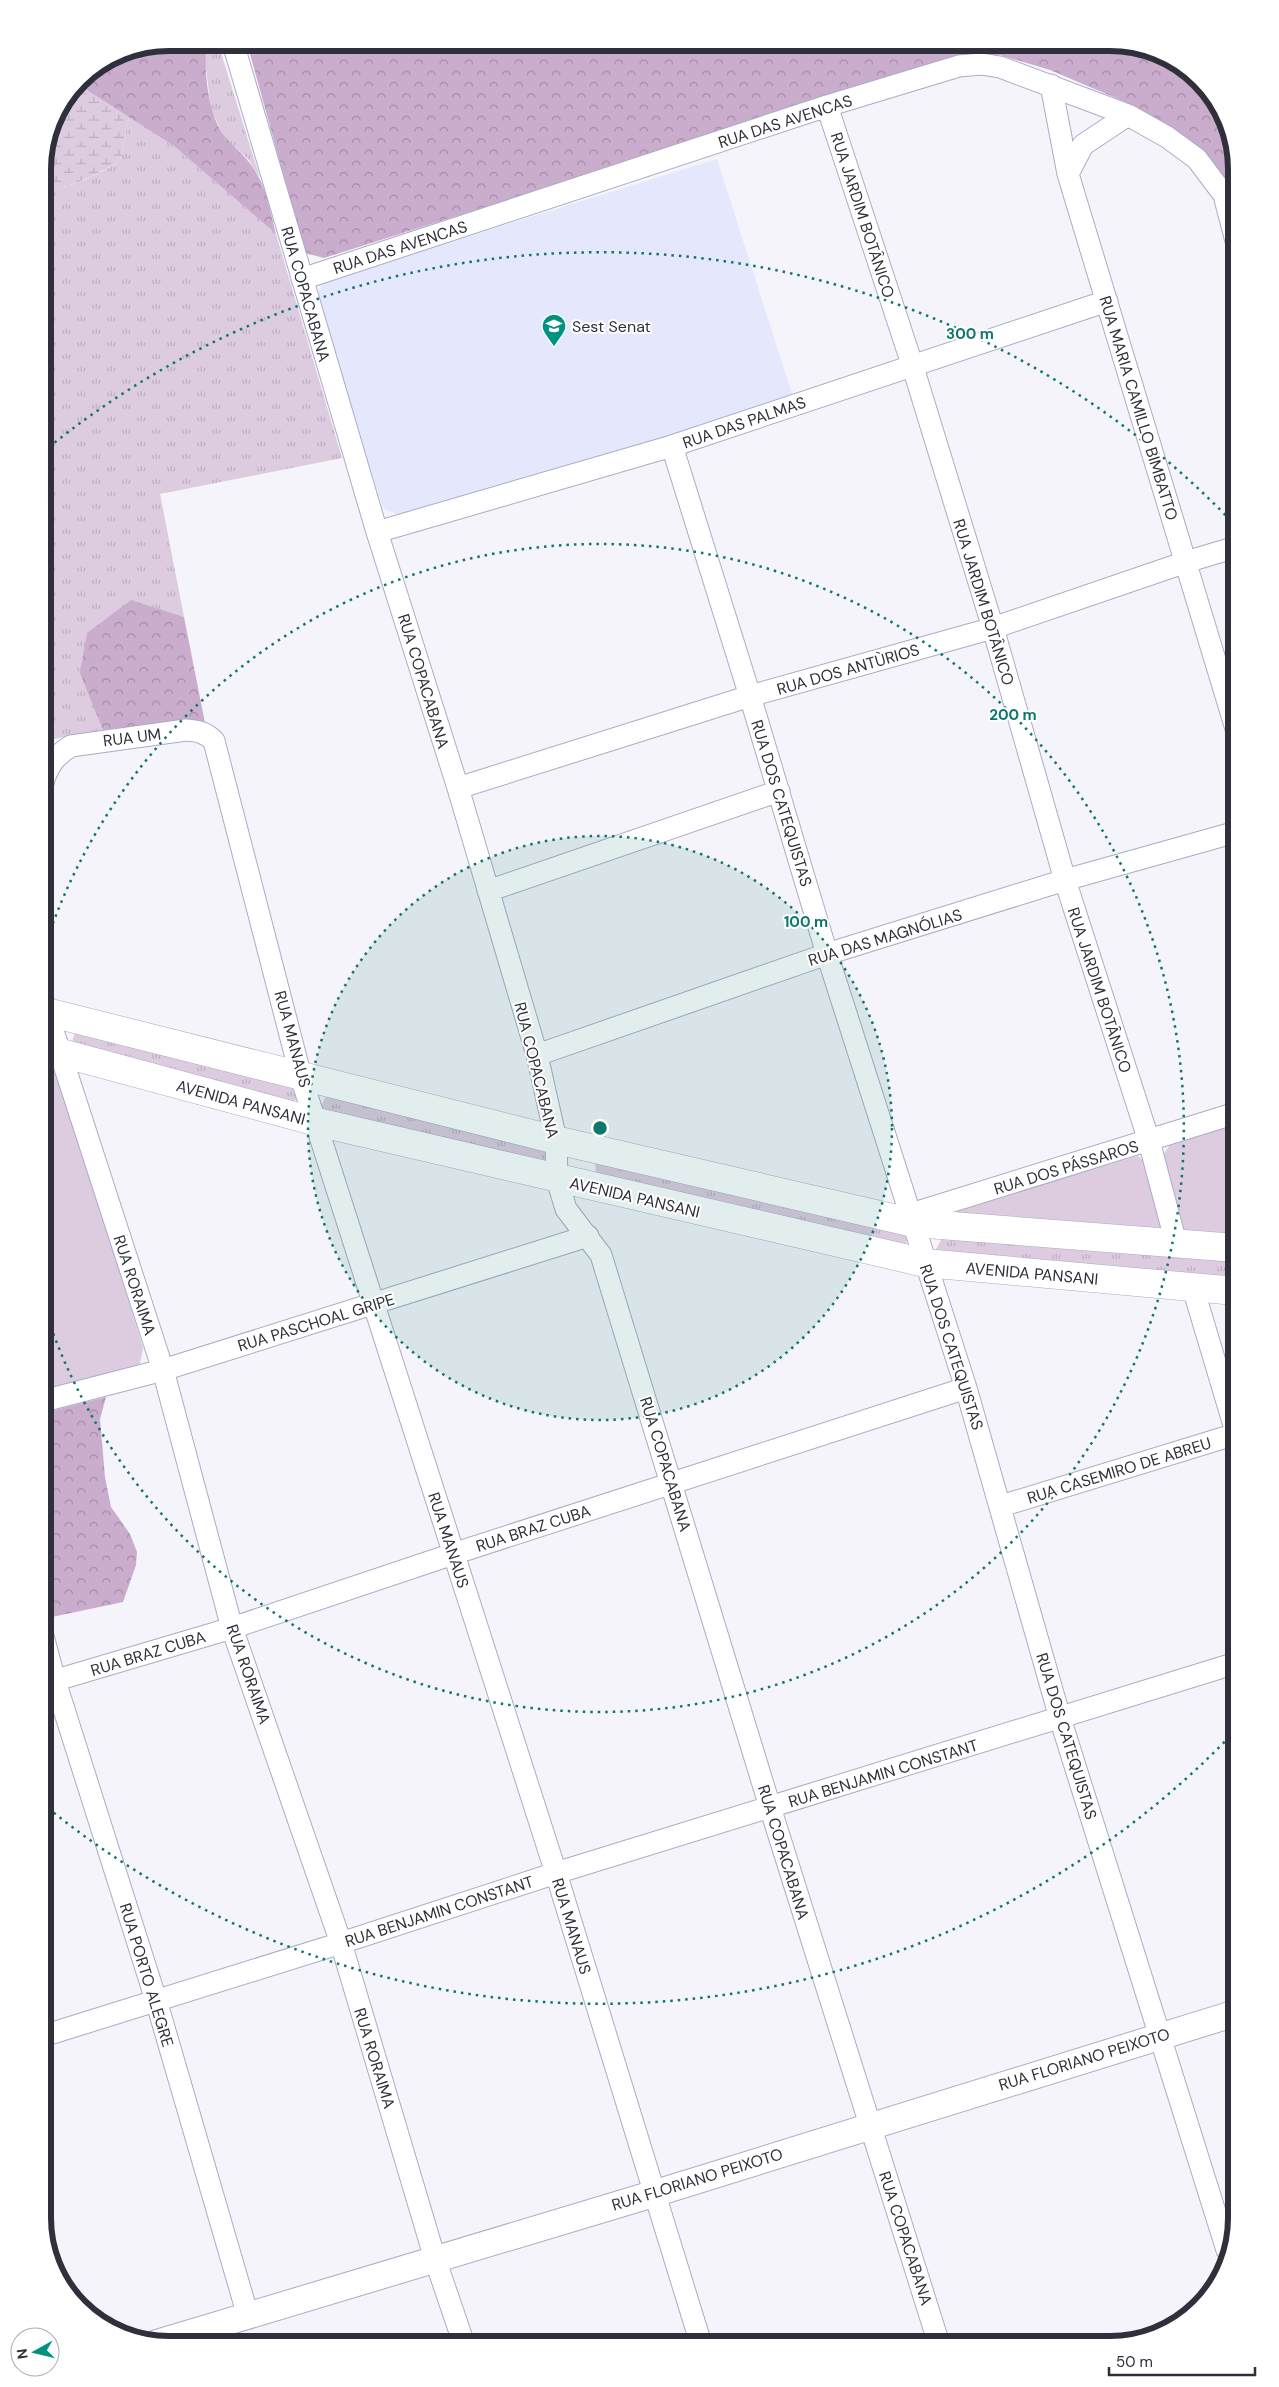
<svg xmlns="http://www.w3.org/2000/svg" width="1279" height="2387" viewBox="0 0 1279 2387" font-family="'DM Sans',sans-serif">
  <defs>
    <pattern id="grass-tufts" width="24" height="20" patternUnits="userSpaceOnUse" patternTransform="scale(1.25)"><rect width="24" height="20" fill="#ddcbdf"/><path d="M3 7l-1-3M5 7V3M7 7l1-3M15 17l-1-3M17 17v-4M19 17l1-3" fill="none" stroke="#beafc0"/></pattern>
    <pattern id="forest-crowns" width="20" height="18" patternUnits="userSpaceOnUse" patternTransform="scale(1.25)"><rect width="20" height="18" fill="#caaccd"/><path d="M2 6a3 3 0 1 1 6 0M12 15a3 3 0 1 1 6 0" fill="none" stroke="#a48ca8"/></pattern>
    <pattern id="wetland-marsh" width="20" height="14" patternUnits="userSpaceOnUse" patternTransform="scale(1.25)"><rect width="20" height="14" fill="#ddcbdf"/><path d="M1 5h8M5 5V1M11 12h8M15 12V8" fill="none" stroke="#beafc0"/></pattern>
  </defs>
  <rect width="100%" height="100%" fill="#f4f4fa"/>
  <path fill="#e5e7fc" d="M717,159l76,238 -123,42 -267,78 -20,-9 -68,-212 9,-15z"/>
  <path fill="url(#grass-tufts)" d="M207,43h11l42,135 -11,-18 -25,-23 -13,-28 -6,-49z
    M129,117l45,29 102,88 66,224 -182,36 24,123 -53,-16 -38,101 10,28 -49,9 -11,19v-568c17,4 62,-19 77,-29z
    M78,1032l213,53 5,4 1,8 -3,5 -222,-59 2,-8z
    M329,1096l217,54v13l-225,-54 3,-10z
    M595,1160l310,74 2,5 -2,8 -315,-68 6,-8z
    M942,1238l294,20v25l-301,-32z"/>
  <path fill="url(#forest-crowns)" d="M169,43h38c-4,25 1,75 19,95 12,13 24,22 32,38 10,17 13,40 18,58l-102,-88 -97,-62 3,-5 41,-27z
    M247,43h872l62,21 46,56 9,49v30l-69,-71 -44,-27 -73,-31 -50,-15 -46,3 -630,200 -19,-5z
    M131,600l53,17 21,106 -28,-2 -74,9 -23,-57 7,-40z
    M106,1397l-6,22 5,58 6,30 19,27 7,18 -1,13 -13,37 -76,16 -4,-15v-190z"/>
  <path fill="url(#wetland-marsh)" d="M77,84l52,33 -9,44c-15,9 -60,33 -77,29v-29l9,-41z"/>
  <path fill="#ddcbdf" d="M43,1060l17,17 83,271 -3,16 -97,29z
    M1236,1124v115l-46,-4 -9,-8 -19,-70 7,-11z
    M1138,1156l5,4 18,67 -5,6 -199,-19 1,-4z"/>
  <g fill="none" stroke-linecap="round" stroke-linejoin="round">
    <defs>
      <path id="minor" d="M233,43l144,489 81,256 79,267 19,85 1,39 9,30 35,46 169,552 169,537
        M1051,85l17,89 168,555
        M827,106l85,258 81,264 72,252 84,261 27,102
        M1068,174l15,-29 45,-30
        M1225,199l11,42
        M302,279l525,-173 132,-40 22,-2 19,3 128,48 39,22 30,22 39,52
        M672,446l78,250 77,258 139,434 94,330 167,532
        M377,532l295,-86 435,-145
        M43,783c5,-18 12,-27 28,-37l115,-16c12,1 19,2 28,11l87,336 255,796 145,471
        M458,788l292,-92 243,-68 193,-66 50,-15
        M488,891l291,-100
        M43,1000l120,370 69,258 109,315 94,316 29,85
        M537,1055l290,-101 238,-74 171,-48
        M898,1218l338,-105
        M1193,1288l43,144
        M43,1401l120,-31 425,-134
        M1001,1506l235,-72
        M43,1636l12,45 101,319 92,316
        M43,1684l189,-56 221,-74 513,-166
        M43,2036l298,-93 215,-70 680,-210"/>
      <path id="tertiary" d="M157,2343l496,-149 583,-181"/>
      <path id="secondary" d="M43,1011l513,129 358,83 322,25
        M43,1048l274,74 608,141 311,28"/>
    </defs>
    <use href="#minor" stroke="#aaacc7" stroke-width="23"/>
    <use href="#tertiary" stroke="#aaacc7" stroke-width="28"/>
    <use href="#secondary" stroke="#aaacc7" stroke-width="29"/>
    <use href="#minor" stroke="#fff" stroke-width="21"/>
    <use href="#tertiary" stroke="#fff" stroke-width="26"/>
    <use href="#secondary" stroke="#fff" stroke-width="28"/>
  </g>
  <circle cx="600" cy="1128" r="292" fill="#0f766e" fill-opacity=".12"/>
  <g fill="none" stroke="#0f766e" stroke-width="2.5" stroke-dasharray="2.5 5">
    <circle cx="600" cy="1128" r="292"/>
    <path d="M43 952A584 584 0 1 1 43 1304"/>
    <path d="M1235 1731A876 876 0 0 1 43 1804M43 452A876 876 0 0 1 1235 525"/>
  </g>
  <defs>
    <symbol id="university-pin" viewBox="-11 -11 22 30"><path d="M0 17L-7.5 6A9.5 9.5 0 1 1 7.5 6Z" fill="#009280" stroke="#fff"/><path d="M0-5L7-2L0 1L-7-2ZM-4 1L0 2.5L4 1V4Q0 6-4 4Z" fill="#fff"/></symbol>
  </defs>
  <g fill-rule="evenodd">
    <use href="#university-pin" x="540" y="312" width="28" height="38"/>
  </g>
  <g text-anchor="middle" stroke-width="4" stroke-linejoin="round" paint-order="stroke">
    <g font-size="16" fill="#2f303b" stroke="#fff">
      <text transform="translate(785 121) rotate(-18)" y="6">RUA DAS AVENCAS</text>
      <text transform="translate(863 215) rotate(72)" y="6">RUA JARDIM BOTÂNICO</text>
      <text transform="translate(400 247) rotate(-18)" y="6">RUA DAS AVENCAS</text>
      <text transform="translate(306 294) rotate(74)" y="6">RUA COPACABANA</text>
      <text transform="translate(1139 408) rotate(73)" y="6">RUA MARIA CAMILLO BIMBATTO</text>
      <text transform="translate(744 422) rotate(-19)" y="6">RUA DAS PALMAS</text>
      <text transform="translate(984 602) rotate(73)" y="6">RUA JARDIM BOTÂNICO</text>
      <text transform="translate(848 669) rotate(-16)" y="6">RUA DOS ANTÙRIOS</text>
      <text transform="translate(424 681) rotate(73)" y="6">RUA COPACABANA</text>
      <text transform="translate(132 737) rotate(-7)" y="6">RUA UM</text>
      <text transform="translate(782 803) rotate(73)" y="6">RUA DOS CATEQUISTAS</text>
      <text transform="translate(885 937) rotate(-17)" y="6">RUA DAS MAGNÓLIAS</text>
      <text transform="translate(1100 990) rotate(72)" y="6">RUA JARDIM BOTÂNICO</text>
      <text transform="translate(293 1039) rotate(75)" y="6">RUA MANAUS</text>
      <text transform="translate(537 1070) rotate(76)" y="6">RUA COPACABANA</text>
      <text transform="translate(241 1102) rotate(15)" y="6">AVENIDA PANSANI</text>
      <text transform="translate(1066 1167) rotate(-17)" y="6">RUA DOS PÁSSAROS</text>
      <text transform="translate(635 1197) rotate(13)" y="6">AVENIDA PANSANI</text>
      <text transform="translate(1032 1273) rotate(5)" y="6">AVENIDA PANSANI</text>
      <text transform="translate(135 1285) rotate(72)" y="6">RUA RORAIMA</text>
      <text transform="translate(316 1322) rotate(-17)" y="6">RUA PASCHOAL GRIPE</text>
      <text transform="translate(952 1347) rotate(72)" y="6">RUA DOS CATEQUISTAS</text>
      <text transform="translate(666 1464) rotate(73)" y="6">RUA COPACABANA</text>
      <text transform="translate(1119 1470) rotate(-17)" y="6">RUA CASEMIRO DE ABREU</text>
      <text transform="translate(533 1528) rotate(-18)" y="6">RUA BRAZ CUBA</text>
      <text transform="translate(449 1540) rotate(72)" y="6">RUA MANAUS</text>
      <text transform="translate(148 1653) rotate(-17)" y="6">RUA BRAZ CUBA</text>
      <text transform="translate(249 1674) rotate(71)" y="6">RUA RORAIMA</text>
      <text transform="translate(1067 1736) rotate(73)" y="6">RUA DOS CATEQUISTAS</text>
      <text transform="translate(883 1773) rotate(-17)" y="6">RUA BENJAMIN CONSTANT</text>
      <text transform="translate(784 1852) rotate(73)" y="6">RUA COPACABANA</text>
      <text transform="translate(439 1911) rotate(-18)" y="6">RUA BENJAMIN CONSTANT</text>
      <text transform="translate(572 1926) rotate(73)" y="6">RUA MANAUS</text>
      <text transform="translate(147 1975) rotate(73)" y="6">RUA PORTO ALEGRE</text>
      <text transform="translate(375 2058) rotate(73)" y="6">RUA RORAIMA</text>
      <text transform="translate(1084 2059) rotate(-17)" y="6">RUA FLORIANO PEIXOTO</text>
      <text transform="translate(697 2179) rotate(-17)" y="6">RUA FLORIANO PEIXOTO</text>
      <text transform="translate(906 2238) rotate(72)" y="6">RUA COPACABANA</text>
    </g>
    <g font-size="16" fill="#2f303b" stroke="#fff" text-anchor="start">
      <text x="572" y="332">Sest Senat</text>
    </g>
  </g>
  <path d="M0 0H1279V2387H0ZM169 51H1110A118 118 0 0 1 1228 169V2218A118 118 0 0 1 1110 2336H169A118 118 0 0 1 51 2218V169A118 118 0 0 1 169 51Z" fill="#fff" fill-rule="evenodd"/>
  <path fill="none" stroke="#2f303b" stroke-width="6" d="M169 51H1110A118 118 0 0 1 1228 169V2218A118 118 0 0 1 1110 2336H169A118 118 0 0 1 51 2218V169A118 118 0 0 1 169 51Z"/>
  <circle cx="600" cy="1128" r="8" fill="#0f766e" stroke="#fff" stroke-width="2.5"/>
  <g font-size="15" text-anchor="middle" font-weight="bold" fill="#0f766e" stroke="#fff" stroke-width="4" stroke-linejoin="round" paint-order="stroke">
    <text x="970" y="339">300 m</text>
    <text x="1013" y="720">200 m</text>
    <text x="806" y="927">100 m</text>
  </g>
  <g transform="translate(35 2352) rotate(262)"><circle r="24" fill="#ffffff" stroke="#acacb1"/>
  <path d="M0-4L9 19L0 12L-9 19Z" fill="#009280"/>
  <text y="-8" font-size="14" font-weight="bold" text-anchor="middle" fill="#2f303b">N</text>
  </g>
  <path d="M1109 2367v8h146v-8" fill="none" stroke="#2f303b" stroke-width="2.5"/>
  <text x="1116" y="2367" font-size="15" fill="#2f303b" stroke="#ffffff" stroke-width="4" paint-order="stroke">50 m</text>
</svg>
